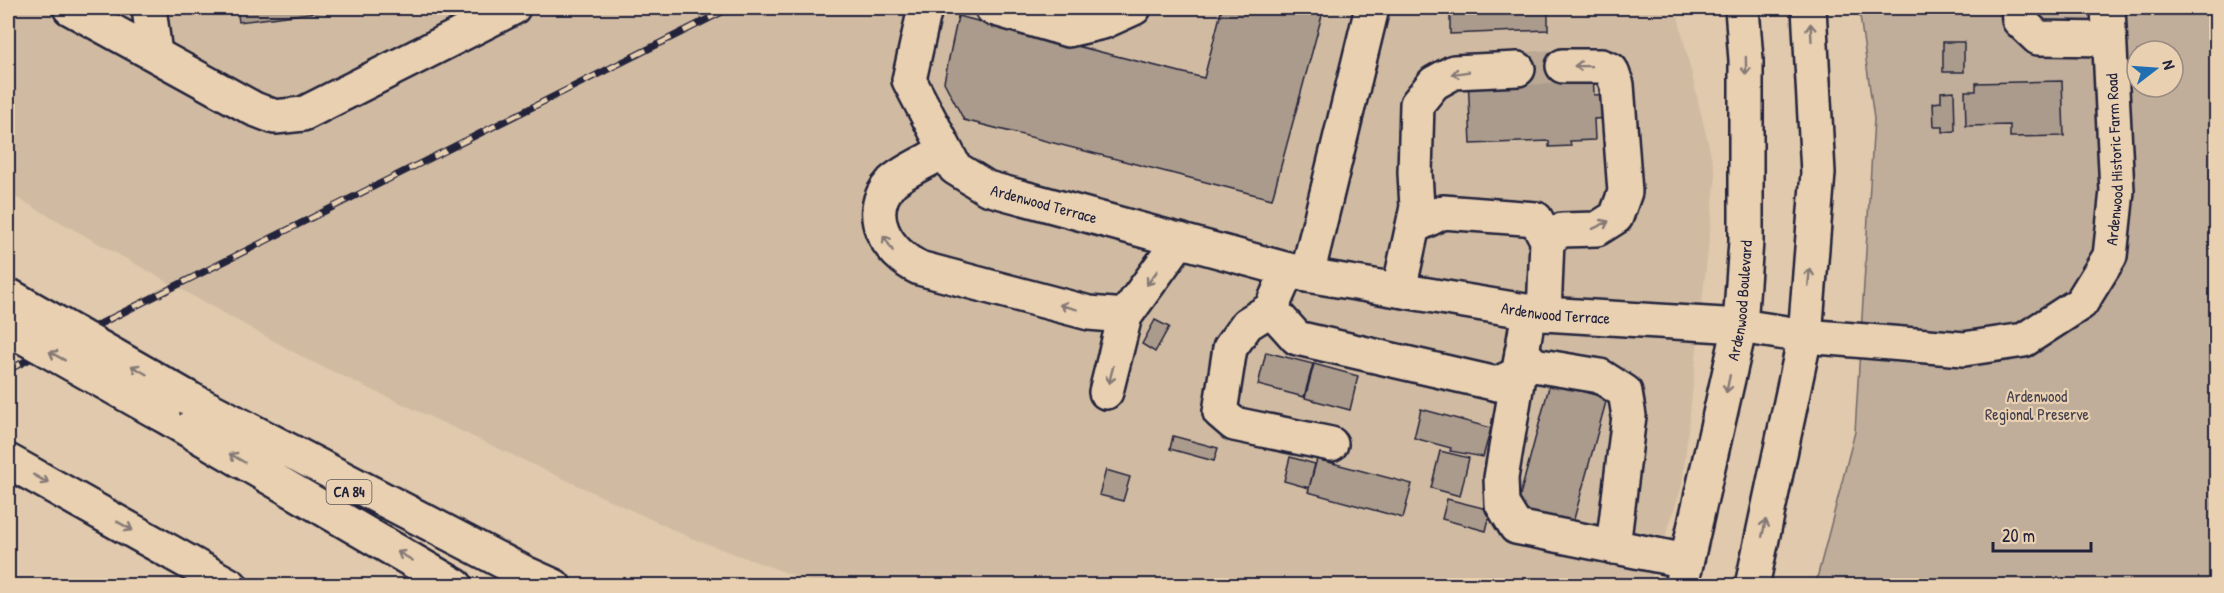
<svg xmlns="http://www.w3.org/2000/svg" width="2224" height="593" viewBox="0 0 2224 593" font-family="'Patrick Hand',sans-serif">
  <rect width="100%" height="100%" fill="#e0c9ac"/>
  <filter id="ink" filterUnits="userSpaceOnUse"><feTurbulence type="fractalNoise" baseFrequency=".0167" numOctaves="2"/><feDisplacementMap in="SourceGraphic" scale="12" xChannelSelector="R" yChannelSelector="G"/><feConvolveMatrix kernelMatrix="1 2 1 2 8 2 1 2 1" color-interpolation-filters="sRGB"/></filter>
  <g filter="url(#ink)">
    <path fill="#d0bba2" d="M8,8h1668l40,168 -34,310 -33,100 -829,-1 -129,-47 -383,-178 -300,-167z"/>
    <path fill="#c0ae9a" stroke="#71686a" stroke-width="1.5" fill-rule="evenodd" d="M1859,8h357v577l-401,1 40,-154 19,-313zM2137,51h36v36h-36z"/>
    <path fill="#ab9b8c" stroke="#22223b" stroke-width="1.5" d="M237,8h87l1,3 -86,11z
      M1222,8h102l-52,191 -308,-79 -20,-38 14,-66 246,62z
      M1450,8h98v22l-98,4z
      M1943,42h21v30h-21z
      M1562,55l31,19 1,21 13,-1 1,24 -14,1 1,21 -25,1 1,5 -22,1v-6l-78,3 -3,-67 50,-20z
      M2062,81l2,55 -54,1v-12l-44,1 -1,-35h11v-8z
      M1954,91l1,40 -12,1v-5h-9l-1,-24 8,-1v-10z
      M1155,320l14,7 -14,25 -13,-8z
      M1266,352l47,12 -9,33 -46,-12z
      M1314,364l44,12 -8,34 -45,-12z
      M1550,383l57,15 -36,132 -56,-16z
      M1421,409l70,19 -8,29 -33,-6 1,-3 -37,-10z
      M1173,436l45,12 -4,13 -44,-12z
      M1440,451l29,7 -9,38 -29,-8z
      M1290,457l25,7 -6,24 -25,-7z
      M1317,459l95,25 -9,34 -95,-26z
      M1106,470l24,7 -7,24 -24,-6z
      M1447,499l44,11 -5,21 -44,-12z"/>
    <g fill="none" stroke-linecap="round" stroke-linejoin="round">
      <path stroke="#baa895" stroke-width="33" stroke-dasharray="33 16" stroke-linecap="butt" d="M1518,69l45,-3"/>
      <defs>
        <g id="minor">
          <path d="M70,8l184,101 21,8 28,-3 210,-106"/>
          <path d="M149,8l6,46"/>
          <path id="s1" d="M925,8l-16,72 46,88 32,20 320,87 237,39 196,12 65,10 159,13 60,-9 57,-37 29,-47 7,-65 -9,-183"/>
          <path d="M992,8l76,22 35,-8 31,-14"/>
          <path d="M2018,8l1,12 19,18 71,1"/>
          <path d="M944,151c-14,9 -41,20 -52,31 -30,32 -4,71 27,86l170,45 36,3"/>
          <path d="M1413,227l30,-15 93,7 11,21 -3,74"/>
          <path d="M1547,240l15,-10 35,-1 19,-12 9,-25 -8,-107 -6,-15 -10,-4h-38"/>
          <path d="M1288,270l-17,39 -24,15 -17,24 -10,64 14,12 97,20"/>
          <path d="M1307,275l65,-267"/>
          <path d="M1399,290l18,-83 -2,-34 2,-69 17,-21 20,-11 64,-3"/>
          <path d="M1271,309l26,29 200,46 21,-10"/>
          <path d="M1529,311l-28,167 1,26 14,23 170,34"/>
          <path d="M1522,352l12,13 66,11 25,16 4,24 -16,131"/>
          <path d="M1106,392l19,-76 55,-76"/>
        </g>
        <g id="major">
          <path id="s2" d="M1681,586l59,-260 6,-85v-181l-4,-52"/>
          <path d="M1752,586l53,-250 13,-163 -9,-165"/>
        </g>
        <path id="highway" d="M190,399l335,174 29,13
          M163,415l293,171
          M8,461l223,125"/>
      </defs>
      <use href="#minor" stroke="#22223b" stroke-width="38"/>
      <use href="#major" stroke="#22223b" stroke-width="38"/>
      <use href="#highway" stroke="#22223b" stroke-width="38"/>
      <use href="#minor" stroke="#e8d0b1" stroke-width="33"/>
      <use href="#major" stroke="#e8d0b1" stroke-width="33"/>
      <use href="#highway" stroke="#e8d0b1" stroke-width="33"/>
      <defs>
        <path id="rail" d="M8,370l722,-362"/>
      </defs>
      <use href="#rail" stroke="#22223b" stroke-width="7"/>
      <use href="#rail" stroke="#e8d0b1" stroke-width="4.5" stroke-dasharray="14" stroke-linecap="butt"/>
      <defs>
        <path id="highway-bridge" d="M8,295l182,104
          M8,328l155,87"/>
      </defs>
      <use href="#highway-bridge" stroke="#22223b" stroke-width="38" stroke-linecap="butt"/>
      <use href="#highway-bridge" stroke="#e8d0b1" stroke-width="33"/>
    </g>
    <defs><path id="oneway-shaft" d="M-6 0H5M1.5-3L5.5 0L1.5 3" fill="none" stroke-width="1.6" stroke-linecap="round" stroke-linejoin="round" transform="scale(1.5)"/></defs>
    <g stroke="#857976">
      <use href="#oneway-shaft" transform="translate(1811 32) rotate(-93)"/>
      <use href="#oneway-shaft" transform="translate(1583 66) rotate(-179)"/>
      <use href="#oneway-shaft" transform="translate(1746 66) rotate(89)"/>
      <use href="#oneway-shaft" transform="translate(1460 73) rotate(171)"/>
      <use href="#oneway-shaft" transform="translate(1601 225) rotate(-26)"/>
      <use href="#oneway-shaft" transform="translate(888 243) rotate(-121)"/>
      <use href="#oneway-shaft" transform="translate(1809 277) rotate(-85)"/>
      <use href="#oneway-shaft" transform="translate(1152 278) rotate(126)"/>
      <use href="#oneway-shaft" transform="translate(1068 307) rotate(-165)"/>
      <use href="#oneway-shaft" transform="translate(57 356) rotate(-151)"/>
      <use href="#oneway-shaft" transform="translate(139 370) rotate(-150)"/>
      <use href="#oneway-shaft" transform="translate(1111 375) rotate(104)"/>
      <use href="#oneway-shaft" transform="translate(1728 384) rotate(102)"/>
      <use href="#oneway-shaft" transform="translate(237 458) rotate(-150)"/>
      <use href="#oneway-shaft" transform="translate(41 479) rotate(29)"/>
      <use href="#oneway-shaft" transform="translate(125 526) rotate(29)"/>
      <use href="#oneway-shaft" transform="translate(1764 528) rotate(-78)"/>
      <use href="#oneway-shaft" transform="translate(405 556) rotate(-150)"/>
    </g>
  </g>
  <g text-anchor="middle" stroke-width="4.5" stroke-linejoin="round" paint-order="stroke">
    <rect fill="#e8d0b1" stroke="#5d565e" stroke-width="1.5" x="326.5" y="480" width="45" height="24" rx="4.5"/>
    <g font-size="15" font-weight="bold" fill="#22223b">
      <text x="349" y="497">CA 84</text>
    </g>
    <g font-size="16" fill="#22223b" stroke="#e8d0b1">
      <text dy="6" stroke="none"><textPath href="#s1" startOffset="1485">Ardenwood Historic Farm Road</textPath></text>
      <text dy="6" stroke="none"><textPath href="#s1" startOffset="270">Ardenwood Terrace</textPath></text>
      <text dy="6" stroke="none"><textPath href="#s2" startOffset="292">Ardenwood Boulevard</textPath></text>
      <text dy="6" stroke="none"><textPath href="#s1" startOffset="794">Ardenwood Terrace</textPath></text>
    </g>
    <g font-size="16" fill="#423e4e" stroke="#e8d0b1">
      <text x="2037" y="402">Ardenwood<tspan x="2037" dy="18">Regional Preserve</tspan></text>
    </g>
  </g>
  <rect width="2224" height="593" fill="none" stroke="#e8d0b1" stroke-width="30"/>
  <rect x="15" y="15" width="2194" height="563" fill="none" stroke="#22223b" stroke-width="2" filter="url(#ink)"/>
  <g transform="translate(2155 69) rotate(73)"><circle r="28" fill="#e8d0b1" stroke="#998a82" stroke-width="1.5"/>
  <path d="M0-4.5L10 22L0 15L-10 22Z" fill="#1f6fb2"/>
  <text y="-9" font-size="16" font-weight="bold" text-anchor="middle" fill="#22223b">N</text>
  </g>
  <path d="M1993 542v9h98v-9" fill="none" stroke="#22223b" stroke-width="3"/>
  <text x="2002" y="542" font-size="18" fill="#22223b" stroke="#e8d0b1" stroke-width="4.5" paint-order="stroke">20 m</text>
</svg>
